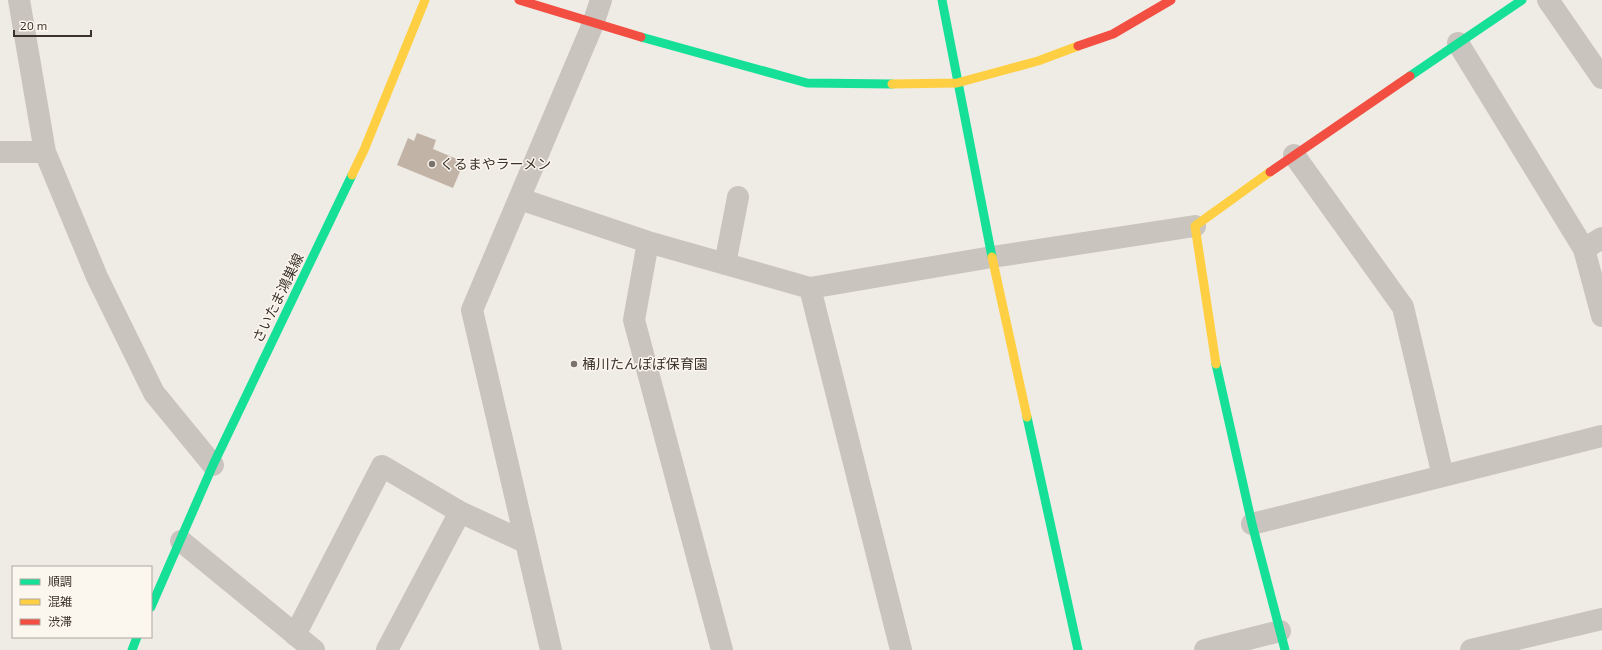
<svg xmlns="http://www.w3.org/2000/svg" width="1602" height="650" viewBox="0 0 1602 650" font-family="'Exo 2','Noto Sans JP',sans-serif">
  <rect width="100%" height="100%" fill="#efece5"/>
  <path fill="#c2b3a7" d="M417,133l19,7 -3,9 31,13 -11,26 -56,-23 11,-27 6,3z"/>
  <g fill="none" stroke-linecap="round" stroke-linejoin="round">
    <path stroke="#c9c4bd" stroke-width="22" d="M19,0l26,152 52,125 57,116 59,72
      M1548,0l54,78
      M1458,43l126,206 18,67
      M0,152h45
      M1294,155l109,152 40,169
      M520,199l128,43 162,46 182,-31 203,-31
      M648,242l-14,78 88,330
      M1584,249l18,-11
      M725,264l13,-67
      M810,288l91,362
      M1252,524l350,-88
      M181,541l133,109
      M295,635l87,-169 78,46 65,30
      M387,650l73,-138
      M551,650l-79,-340 121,-286 8,-24
      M1205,650l75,-19
      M1471,650l131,-31"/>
    <path stroke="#16e098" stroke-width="9" d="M942,0l50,257
      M641,37l166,46 85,1
      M1410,76l112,-76
      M1216,364l36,160 33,126
      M1027,417l51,233
      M151,607l62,-142 139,-290
      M132,650l5,-13"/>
    <path stroke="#ffcf43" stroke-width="9" d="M892,84l65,-1 81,-22 40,-15
      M352,175l12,-25 61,-150
      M992,257l35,160
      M1216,364l-21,-138 75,-54"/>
    <path stroke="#f24e42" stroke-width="9" d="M519,0l122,37
      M1078,46l35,-12 58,-34
      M1270,172l140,-96"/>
  </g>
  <g fill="#79736c" stroke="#fbf6ee" stroke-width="1.5">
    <circle cx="432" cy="164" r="4"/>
    <circle cx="574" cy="364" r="4"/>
  </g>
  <g text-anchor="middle" stroke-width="3" stroke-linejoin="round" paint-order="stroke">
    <g font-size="14" fill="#3a322b" stroke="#fbf6ee" text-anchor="start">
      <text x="440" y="169">くるまやラーメン</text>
      <text x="582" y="369">桶川たんぽぽ保育園</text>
    </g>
    <g font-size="14" fill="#3a322b" stroke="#fbf6ee">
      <text transform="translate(278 298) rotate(-64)" y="5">さいたま鴻巣線</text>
    </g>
  </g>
  <rect x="12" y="566" width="140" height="72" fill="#fbf6ee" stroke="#aea8a0"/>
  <rect x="20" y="579" width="20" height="6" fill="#16e098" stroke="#aea8a0"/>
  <text x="48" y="586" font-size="12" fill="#3a322b">順調</text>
  <rect x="20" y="599" width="20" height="6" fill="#ffcf43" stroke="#aea8a0"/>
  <text x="48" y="606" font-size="12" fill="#3a322b">混雑</text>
  <rect x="20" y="619" width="20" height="6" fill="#f24e42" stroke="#aea8a0"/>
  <text x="48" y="626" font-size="12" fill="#3a322b">渋滞</text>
  <path d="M14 30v6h77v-6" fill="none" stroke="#3a322b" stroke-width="2"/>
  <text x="20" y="30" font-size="12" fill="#3a322b" stroke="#fbf6ee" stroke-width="3" paint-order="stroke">20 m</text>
</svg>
